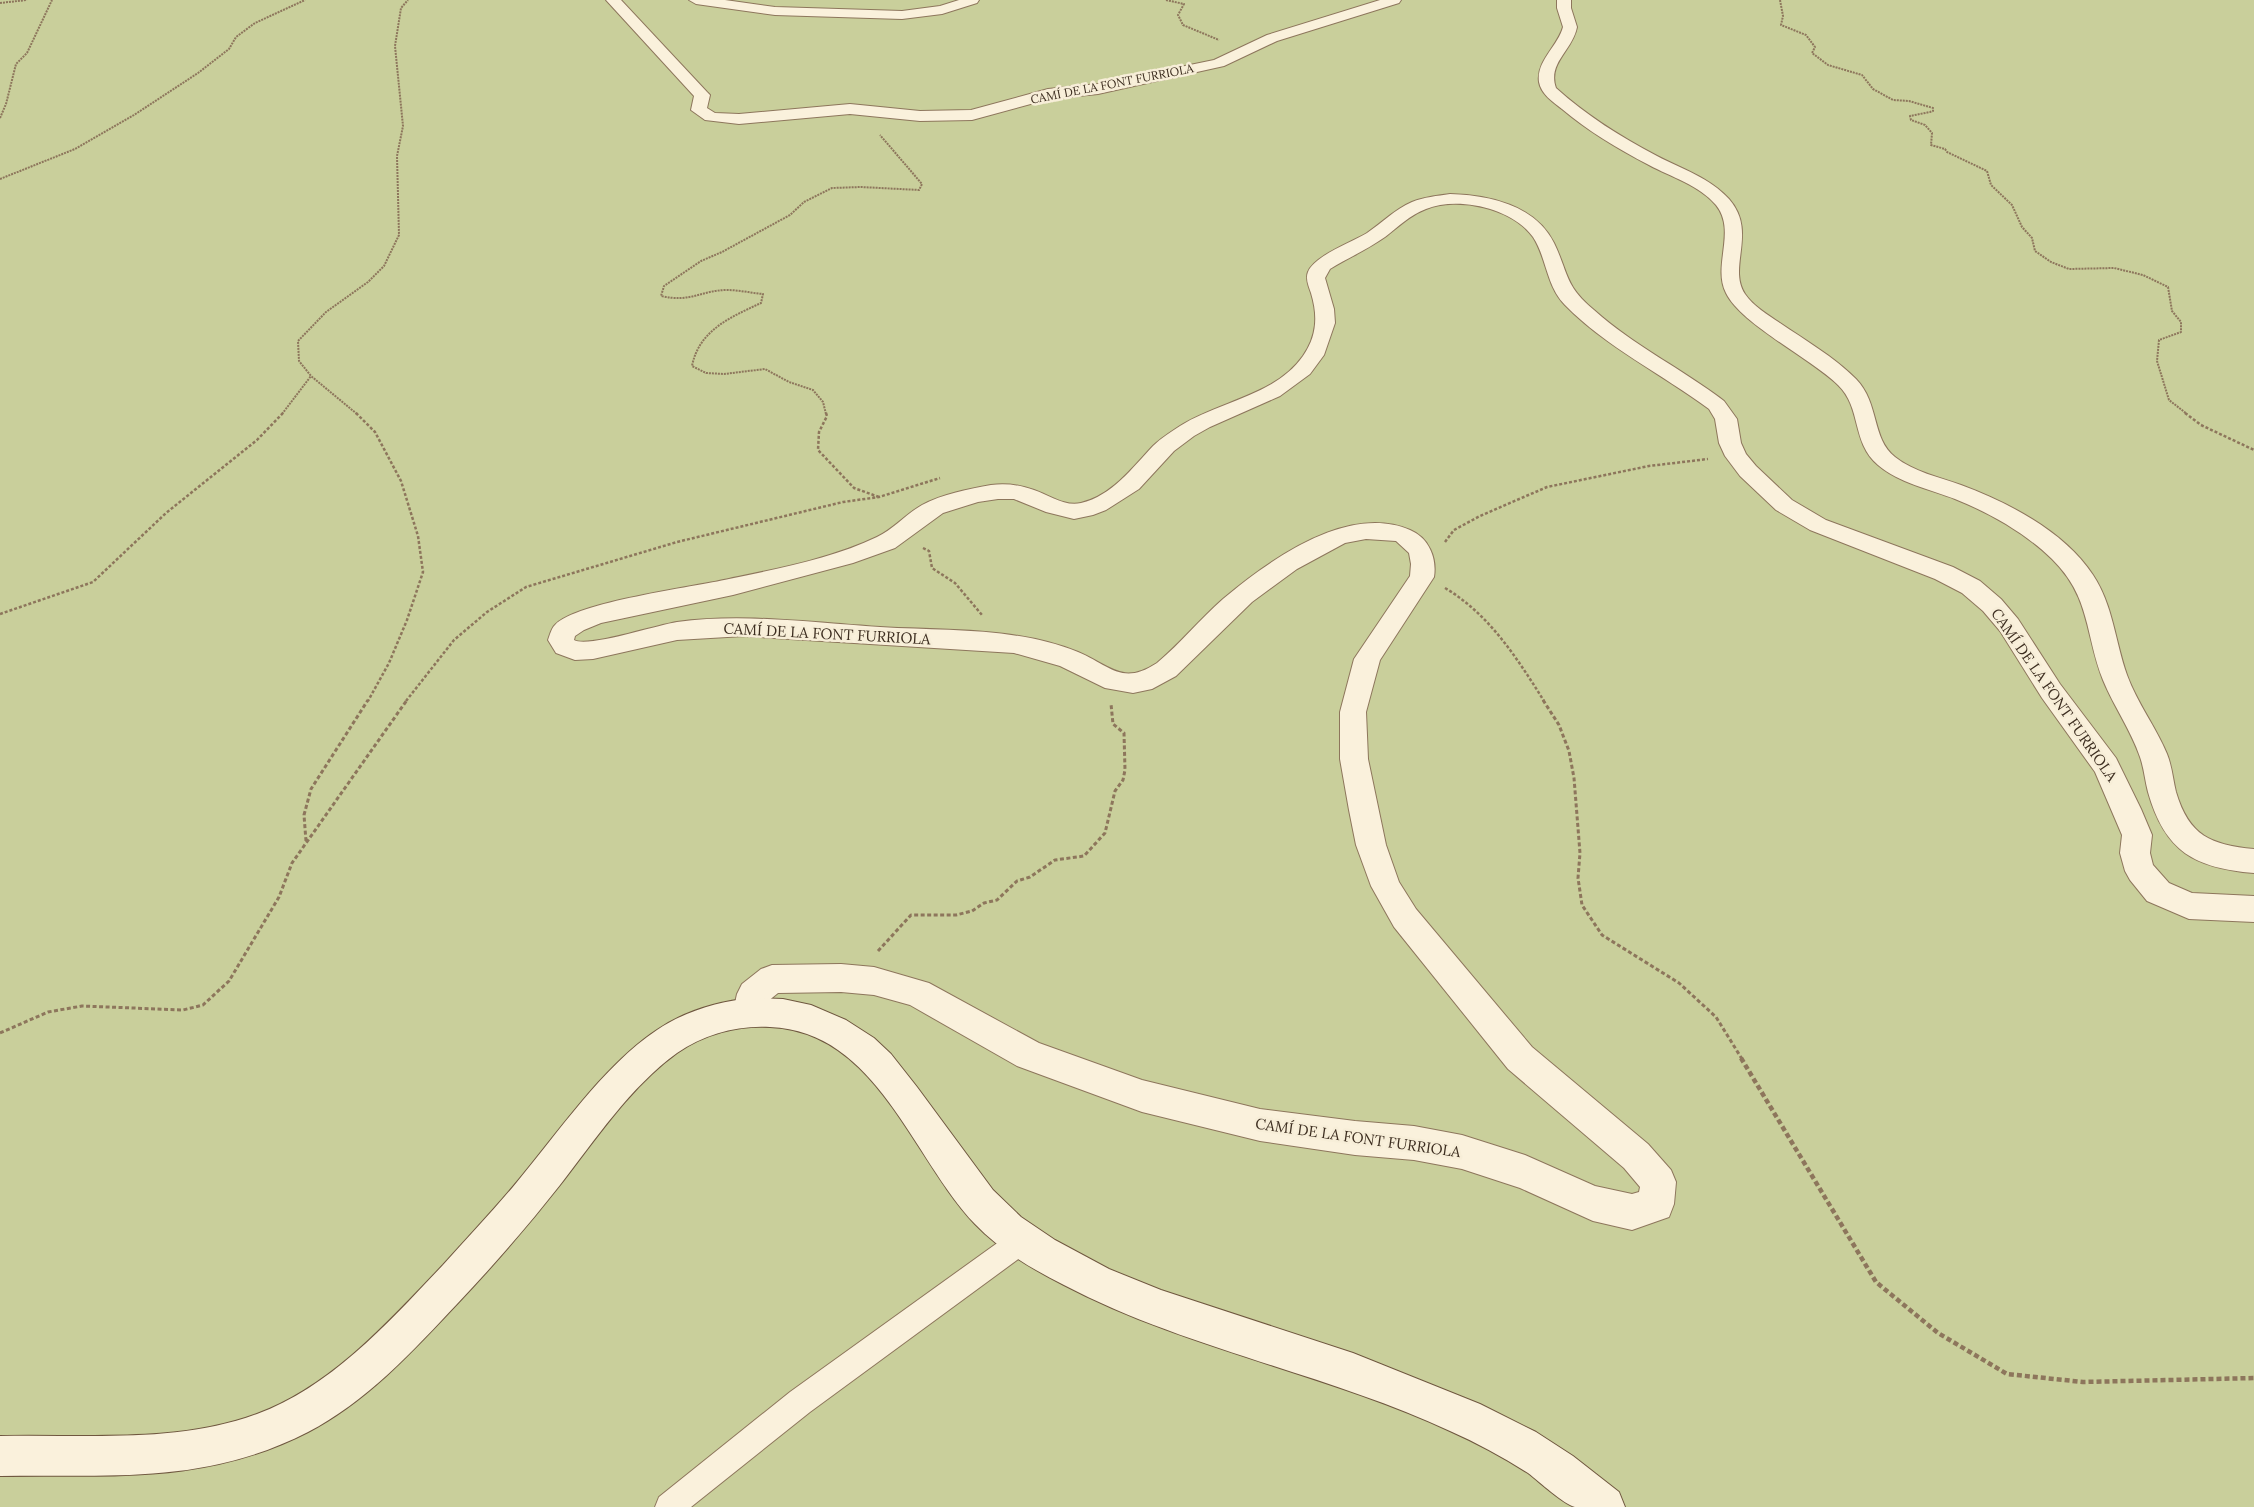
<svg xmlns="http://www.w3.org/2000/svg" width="2254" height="1507" viewBox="0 0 2254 1507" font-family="Lora,serif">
  <rect width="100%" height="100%" fill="#f0e4c8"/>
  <path fill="#c9cf9b" d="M0,0h2254v1507h-2254z"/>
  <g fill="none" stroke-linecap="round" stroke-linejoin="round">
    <defs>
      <path id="lane" d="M1023,1228l9,3 3,9 -3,9 -222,163 -119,95h-36l4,-10 131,-105 224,-161z"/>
      <path id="street" d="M606,0h15l86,92 3,3 -3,13 8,5 24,1 111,-10 70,7 51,-1 77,-21 50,-5 116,-24 53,-25 113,-35h21l-2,3 -122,38 -53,25 -126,28 -49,5 -77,21 -52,1 -70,-7 -111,10 -34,-4 -14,-10 3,-14z
        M689,0h36l50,7 127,4 38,-5 19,-6h20l-2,3 -35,11 -40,5 -127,-4 -79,-11z
        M1557,0h14v8l6,19c-4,23 -30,36 -21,61 31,28 65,49 101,68 25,13 53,22 72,43 29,33 -2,68 16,95 8,12 23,21 35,29 25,17 54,34 76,56 24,25 15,59 39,78 19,15 44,20 66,28 48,18 103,46 132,90 20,30 22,66 34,100 10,28 29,52 40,79 5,12 6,26 9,38 13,44 35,53 78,57v24c-59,-5 -89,-21 -106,-81 -3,-11 -4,-24 -8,-35 -9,-27 -26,-50 -37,-77 -18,-45 -12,-83 -51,-121 -27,-26 -62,-46 -97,-60 -26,-10 -56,-16 -77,-34 -27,-23 -16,-57 -40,-80 -28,-27 -97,-61 -112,-92 -14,-27 11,-62 -10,-88 -17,-20 -45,-28 -67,-40 -31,-16 -61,-34 -87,-56 -9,-7 -21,-15 -23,-27 -3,-21 19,-36 24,-55l-6,-19z
        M1450,194c39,1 85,11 104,49 15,31 10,42 40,67 39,35 88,59 130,91l13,18 4,24 5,11 10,12 36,34 34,20 127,47 27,14 21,18 17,20 42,65 56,74 25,51 11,26 -2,18 3,12 16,18 23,10 62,3v26l-65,-3 -42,-18 -17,-21 -5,-9 -5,-18 2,-18 -27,-63 -53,-74 -42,-67 -17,-20 -21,-18 -27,-14 -125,-49 -34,-20 -36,-34 -15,-20 -6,-13 -4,-24 -6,-10c-47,-35 -103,-62 -144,-104 -19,-19 -18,-47 -32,-68 -21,-29 -75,-41 -107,-28 -16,6 -28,18 -41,28 -17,12 -37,21 -55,32l-5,9 9,31 1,14 -11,32 -14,19 -30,22 -70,31 -16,9 -20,15 -35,38 -33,21 -13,5 -19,4 -28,-7 -32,-13h-16l-20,3 -35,11 -48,35 -42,15 -120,32 -132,28 -17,7 -9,6 -1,4c14,8 83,-15 103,-18 67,-9 137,1 203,5 66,4 137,0 198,25 33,14 44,34 79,11 24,-20 43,-44 66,-64 45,-38 125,-96 187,-69 19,8 27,28 24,47l-54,83 -14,52 2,47 18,86 13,37 17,27 116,138 116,97 23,26 5,12 -2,22 -5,13 -37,13 -39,-9 -73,-33 -58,-19 -48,-9 -59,-5 -95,-14 -118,-29 -125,-46 -107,-61 -36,-10 -33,-3 -63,1 -11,9 -7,20 -11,5 -11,-5 -5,-10 4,-18 5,-10 19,-15 11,-4 69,-1 33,3 55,16 110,60 103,37 118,29 95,12 59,5 48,9 63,20 70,31 37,8 7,-2 1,-5 -16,-19 -116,-99 -114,-142 -23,-41 -15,-41 -7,-35 -9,-51v-47l14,-53 56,-83 1,-12 -2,-11 -13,-12 -30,-2 -21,4 -48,26 -45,33 -76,74 -24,13 -19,4 -28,-5 -45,-22 -46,-13 -270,-17 -67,4 -84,19 -18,1 -19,-7 -8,-13c2,-5 3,-11 7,-15 21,-23 139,-38 174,-46 48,-10 105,-21 148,-42 17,-8 29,-23 45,-32 20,-11 47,-16 69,-20 15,-2 29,0 43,5 15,5 31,17 47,13 31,-7 52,-36 72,-57 8,-8 18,-14 27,-20 39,-25 95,-30 123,-70 14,-20 15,-40 8,-63 -2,-6 -6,-14 -3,-21 6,-16 44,-30 59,-39 15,-10 28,-24 45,-31 12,-5 25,-6 38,-8z"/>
      <path id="secondary" d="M753,998l30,1 28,6 35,15 28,18 17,16 26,33 76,103 28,27 34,23 54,29 52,21 192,63 127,51 56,28 37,24 46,36 6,15c-15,0 -35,0 -50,0 -12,-3 -35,-25 -47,-34 -25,-16 -51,-30 -78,-42 -125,-58 -264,-82 -386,-146 -32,-16 -64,-35 -89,-61 -63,-66 -98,-193 -205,-197 -32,-2 -66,7 -93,26 -47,34 -82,87 -117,132 -33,42 -67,81 -103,119 -44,47 -91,98 -149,128 -103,53 -197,42 -308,44v-40c85,-2 176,8 257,-22 74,-27 133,-93 186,-149 25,-28 50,-54 74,-83 41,-49 87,-117 140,-152 28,-19 63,-29 96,-32z"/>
    </defs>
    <use href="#lane" stroke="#8d765c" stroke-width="2"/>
    <use href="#street" stroke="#8d765c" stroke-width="2"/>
    <use href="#secondary" stroke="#6f573f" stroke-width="2"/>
    <path stroke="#8d765c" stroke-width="2" stroke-dasharray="2 1" stroke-linecap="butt" d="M1166,0l18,4 -6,11 5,10 36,15
      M1780,0l3,16 -2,9 25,10 9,12 -3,6 16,12 34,10 11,14 20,11 16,1 24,7v3l-3,1 -20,4 1,4 14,5 7,8 -1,12 14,4 2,3 40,19 4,14 21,20 10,22 10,11 3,13 16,11 18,7 45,-1 29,7 25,12 4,24 9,11v10l-22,8 -2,21 12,39 18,14
      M0,3l27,-3
      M0,118l6,-14 10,-40 11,-11 25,-53
      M0,179l75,-30 59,-34 64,-42 31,-24 7,-12 19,-14 50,-23
      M282,414l29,-38
      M357,414l-46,-38 -12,-15 -1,-20 28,-29 42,-30 16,-16 15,-31 -2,-79 6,-30 -8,-80 6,-38 7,-8
      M826,414l-3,-12 -10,-12 -24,-8 -24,-13 -41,5 -18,-1 -14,-7c7,-36 39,-49 69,-63l2,-9c-12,-1 -24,-4 -36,-4 -25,0 -36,13 -66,6l3,-10 37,-25 21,-9 68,-37 14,-13 28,-14 29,-1 58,3 3,-6 -42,-49"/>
    <path stroke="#8d765c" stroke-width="2.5" stroke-dasharray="3 2" stroke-linecap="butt" d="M356,413l19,19 26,49 17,55 5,36 -16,48 -18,43 -21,38
      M826,413l1,3 -8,16 -1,18 36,38 25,9
      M2185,413l16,12 53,25
      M1445,542l9,-12 26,-14 67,-29 102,-21 59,-7
      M923,548l6,3 3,17 23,15 27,32
      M1445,588c44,26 72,70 99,113
      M0,614l93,-32 73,-69 91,-73 26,-27
      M406,701l48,-61 33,-28 39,-25 151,-45 166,-40 36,-5 61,-19"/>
    <path stroke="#8d765c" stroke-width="3" stroke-dasharray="4 2.5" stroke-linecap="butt" d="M1543,700l16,25 10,26 5,27 6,75 -2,25 4,27 20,30 77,48 37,34 26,42
      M306,841l-2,-26 7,-26 57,-89
      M878,951l33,-36h45l16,-4 12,-8 13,-3 20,-19 13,-4 25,-17 29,-4 21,-23 10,-42 8,-11 2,-10 -1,-37 -11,-9 -2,-20
      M0,1033l48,-21 34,-6 101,4 20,-5 26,-24 50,-84 13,-34 115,-163"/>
    <path stroke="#8d765c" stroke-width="4.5" stroke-dasharray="5 3" stroke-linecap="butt" d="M1741,1058l135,224 62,51 69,41 76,8 171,-4"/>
    <use href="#lane" fill="#faf1dc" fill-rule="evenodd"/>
    <use href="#street" fill="#faf1dc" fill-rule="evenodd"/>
    <use href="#secondary" fill="#faf1dc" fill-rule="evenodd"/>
  </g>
  <g text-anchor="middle" stroke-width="5" stroke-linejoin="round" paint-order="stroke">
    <g font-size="12" fill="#3d2e20" stroke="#f7eed8">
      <text transform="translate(1112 84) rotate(-11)" y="4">CAMÍ DE LA FONT FURRIOLA</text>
    </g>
    <g font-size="15" fill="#3d2e20" stroke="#f7eed8">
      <text transform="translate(827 634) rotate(3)" y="5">CAMÍ DE LA FONT FURRIOLA</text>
      <text transform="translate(2054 695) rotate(55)" y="5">CAMÍ DE LA FONT FURRIOLA</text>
      <text transform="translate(1358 1138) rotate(8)" y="5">CAMÍ DE LA FONT FURRIOLA</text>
    </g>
  </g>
</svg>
